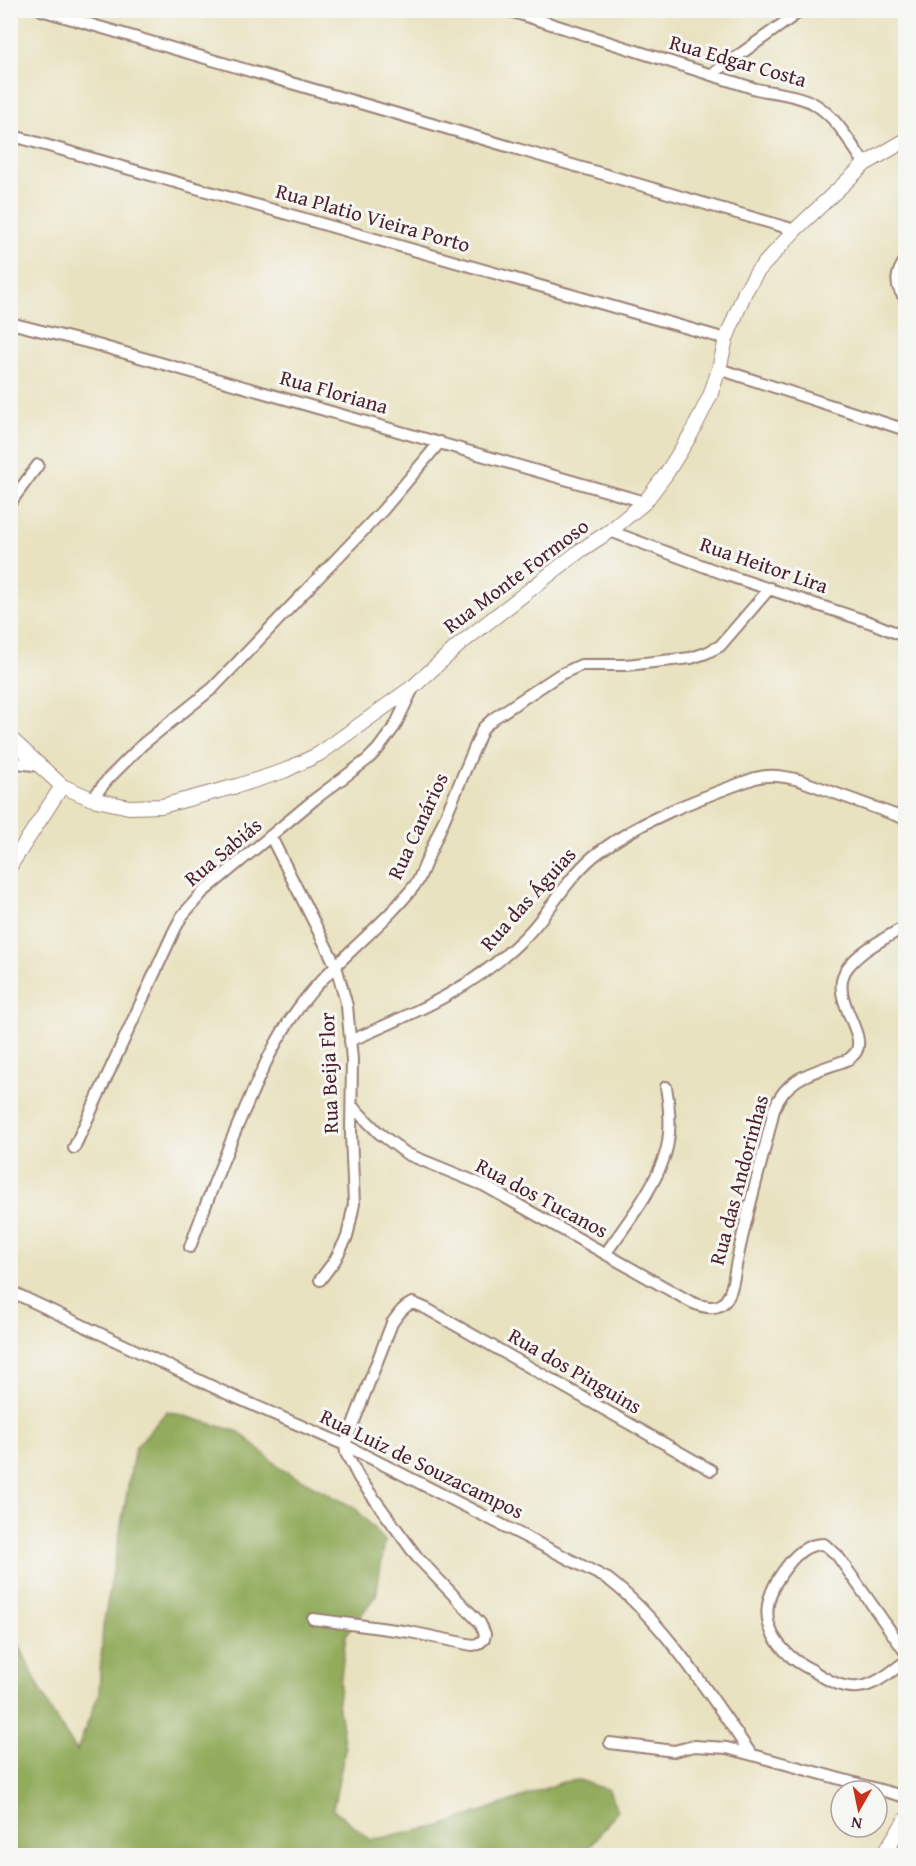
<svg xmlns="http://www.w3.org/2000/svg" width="916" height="1866" viewBox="0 0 916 1866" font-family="'Gentium Book Plus',serif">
  <rect width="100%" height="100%" fill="#f6f6f2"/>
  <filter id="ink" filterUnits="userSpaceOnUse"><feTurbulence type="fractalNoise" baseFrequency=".0167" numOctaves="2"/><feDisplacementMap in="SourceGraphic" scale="12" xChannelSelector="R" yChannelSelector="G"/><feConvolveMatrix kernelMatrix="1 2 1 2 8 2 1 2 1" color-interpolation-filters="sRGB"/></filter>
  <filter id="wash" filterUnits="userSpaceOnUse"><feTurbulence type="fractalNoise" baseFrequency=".008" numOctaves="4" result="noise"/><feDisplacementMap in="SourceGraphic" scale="24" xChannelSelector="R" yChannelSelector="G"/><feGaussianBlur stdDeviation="1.35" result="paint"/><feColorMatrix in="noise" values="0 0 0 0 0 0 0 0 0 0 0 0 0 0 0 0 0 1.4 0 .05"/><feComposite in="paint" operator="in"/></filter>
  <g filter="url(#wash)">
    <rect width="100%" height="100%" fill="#e9e2c0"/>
    <path fill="#92ab5c" stroke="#6e6544" stroke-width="1.5" d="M167,1411l72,21 42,37 74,39 30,33 -9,54 -30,40 -8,67 7,47 -12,60 38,31 71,-14 121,-44 16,-2 30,10 8,21 -33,44h-573l-1,-236 2,12 40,82 25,38 22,-58 4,-66 32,-179z"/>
  </g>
  <g filter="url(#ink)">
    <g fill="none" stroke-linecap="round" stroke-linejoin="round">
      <defs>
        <path id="minor" d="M41,10l754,220
          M507,10l249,79c18,4 45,6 60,16 22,14 34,38 49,59
          M711,75l91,-65
          M10,135l716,204
          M906,259c-10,14 -13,26 0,40
          M10,323l84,21 551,158
          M719,369l187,61
          M10,503l28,-38
          M610,531l117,44 145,48 34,14
          M10,762l31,4
          M92,799l16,-20 35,-35 70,-56 170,-178 57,-68
          M271,837l65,129 11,40 5,54 -1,74 3,70 -7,33 -12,23 -15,20
          M350,1041c64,-28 125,-53 175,-104 26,-26 44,-63 74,-85 47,-35 102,-54 156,-74 15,-4 28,-2 44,2l107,39
          M352,1106l27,27 28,21 76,31 208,117c9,4 23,8 31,2 11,-8 12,-31 15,-43 10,-51 26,-101 37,-152 14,-35 43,-37 75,-50 2,-2 5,-4 7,-7 12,-20 -30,-57 -8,-85 14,-18 38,-29 58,-41
          M74,1148l100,-217 8,-15 20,-23 113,-94 52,-39 11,-11 17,-23 19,-40
          M190,1247c17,-46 34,-91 54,-136 15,-34 30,-70 53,-101 34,-48 86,-82 121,-129l65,-153 11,-10 65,-43 22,-10h45l65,-7 15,-5 14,-7 50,-58
          M605,1254c21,-29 58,-77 63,-112 3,-18 1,-38 -2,-55
          M10,1291l218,103 117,51 263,134c59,46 100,114 143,175
          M313,1619l97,13 62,13 6,-1 6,-5 1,-5 -5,-11 -63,-66 -58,-79 -13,-25 -1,-8 47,-122c6,-8 11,-17 21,-20l14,6 284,161
          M906,1653l-69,-98 -13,-11c-17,0 -27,9 -37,22 -24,31 -29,60 2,89 6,6 15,11 23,15 13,9 30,19 46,17 17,-1 34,-16 48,-26
          M610,1743l64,8 20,-5 33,2 179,49"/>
        <path id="tertiary" d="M10,738l52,48 30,13 37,8 33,-1 75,-20 47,-15 35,-17 95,-68 46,-42 121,-94 29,-19 35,-29 21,-28 25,-40 19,-38 9,-27 7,-30 19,-47 12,-20 38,-42 70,-66 41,-24
          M10,866l52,-80
          M882,1856l24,-37"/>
      </defs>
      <use href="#minor" stroke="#9a8076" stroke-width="14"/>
      <use href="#tertiary" stroke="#9a8076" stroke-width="16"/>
      <use href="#minor" stroke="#fff" stroke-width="10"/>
      <use href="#tertiary" stroke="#fff" stroke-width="14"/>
    </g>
  </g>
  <g text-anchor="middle" stroke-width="6" stroke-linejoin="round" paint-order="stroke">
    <g font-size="21" fill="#4a1f2b" stroke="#f6f6f2">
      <text transform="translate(738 61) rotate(16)" y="7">Rua Edgar Costa</text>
      <text transform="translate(373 218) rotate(16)" y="7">Rua Platio Vieira Porto</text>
      <text transform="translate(334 392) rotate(16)" y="7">Rua Floriana</text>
      <text transform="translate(764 565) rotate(19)" y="7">Rua Heitor Lira</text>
      <text transform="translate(516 576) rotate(-37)" y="7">Rua Monte Formoso</text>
      <text transform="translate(418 826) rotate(-65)" y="7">Rua Canários</text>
      <text transform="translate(223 852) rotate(-40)" y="7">Rua Sabiás</text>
      <text transform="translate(528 899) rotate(-48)" y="7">Rua das Águias</text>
      <text transform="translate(329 1073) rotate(-92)" y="7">Rua Beija Flor</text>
      <text transform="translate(739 1180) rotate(-75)" y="7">Rua das Andorinhas</text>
      <text transform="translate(542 1198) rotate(28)" y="7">Rua dos Tucanos</text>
      <text transform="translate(575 1371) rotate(30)" y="7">Rua dos Pinguins</text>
      <text transform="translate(422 1464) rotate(26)" y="7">Rua Luiz de Souzacampos</text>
    </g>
  </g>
  <rect width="916" height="1866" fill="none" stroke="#f6f6f2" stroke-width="36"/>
  <g transform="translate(859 1809) rotate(189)"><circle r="28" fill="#f6f6f2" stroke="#b1a0a2" stroke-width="1.5"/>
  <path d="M0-4.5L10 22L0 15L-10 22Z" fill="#c8321e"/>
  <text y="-9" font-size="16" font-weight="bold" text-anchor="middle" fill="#4a1f2b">N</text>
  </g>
</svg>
